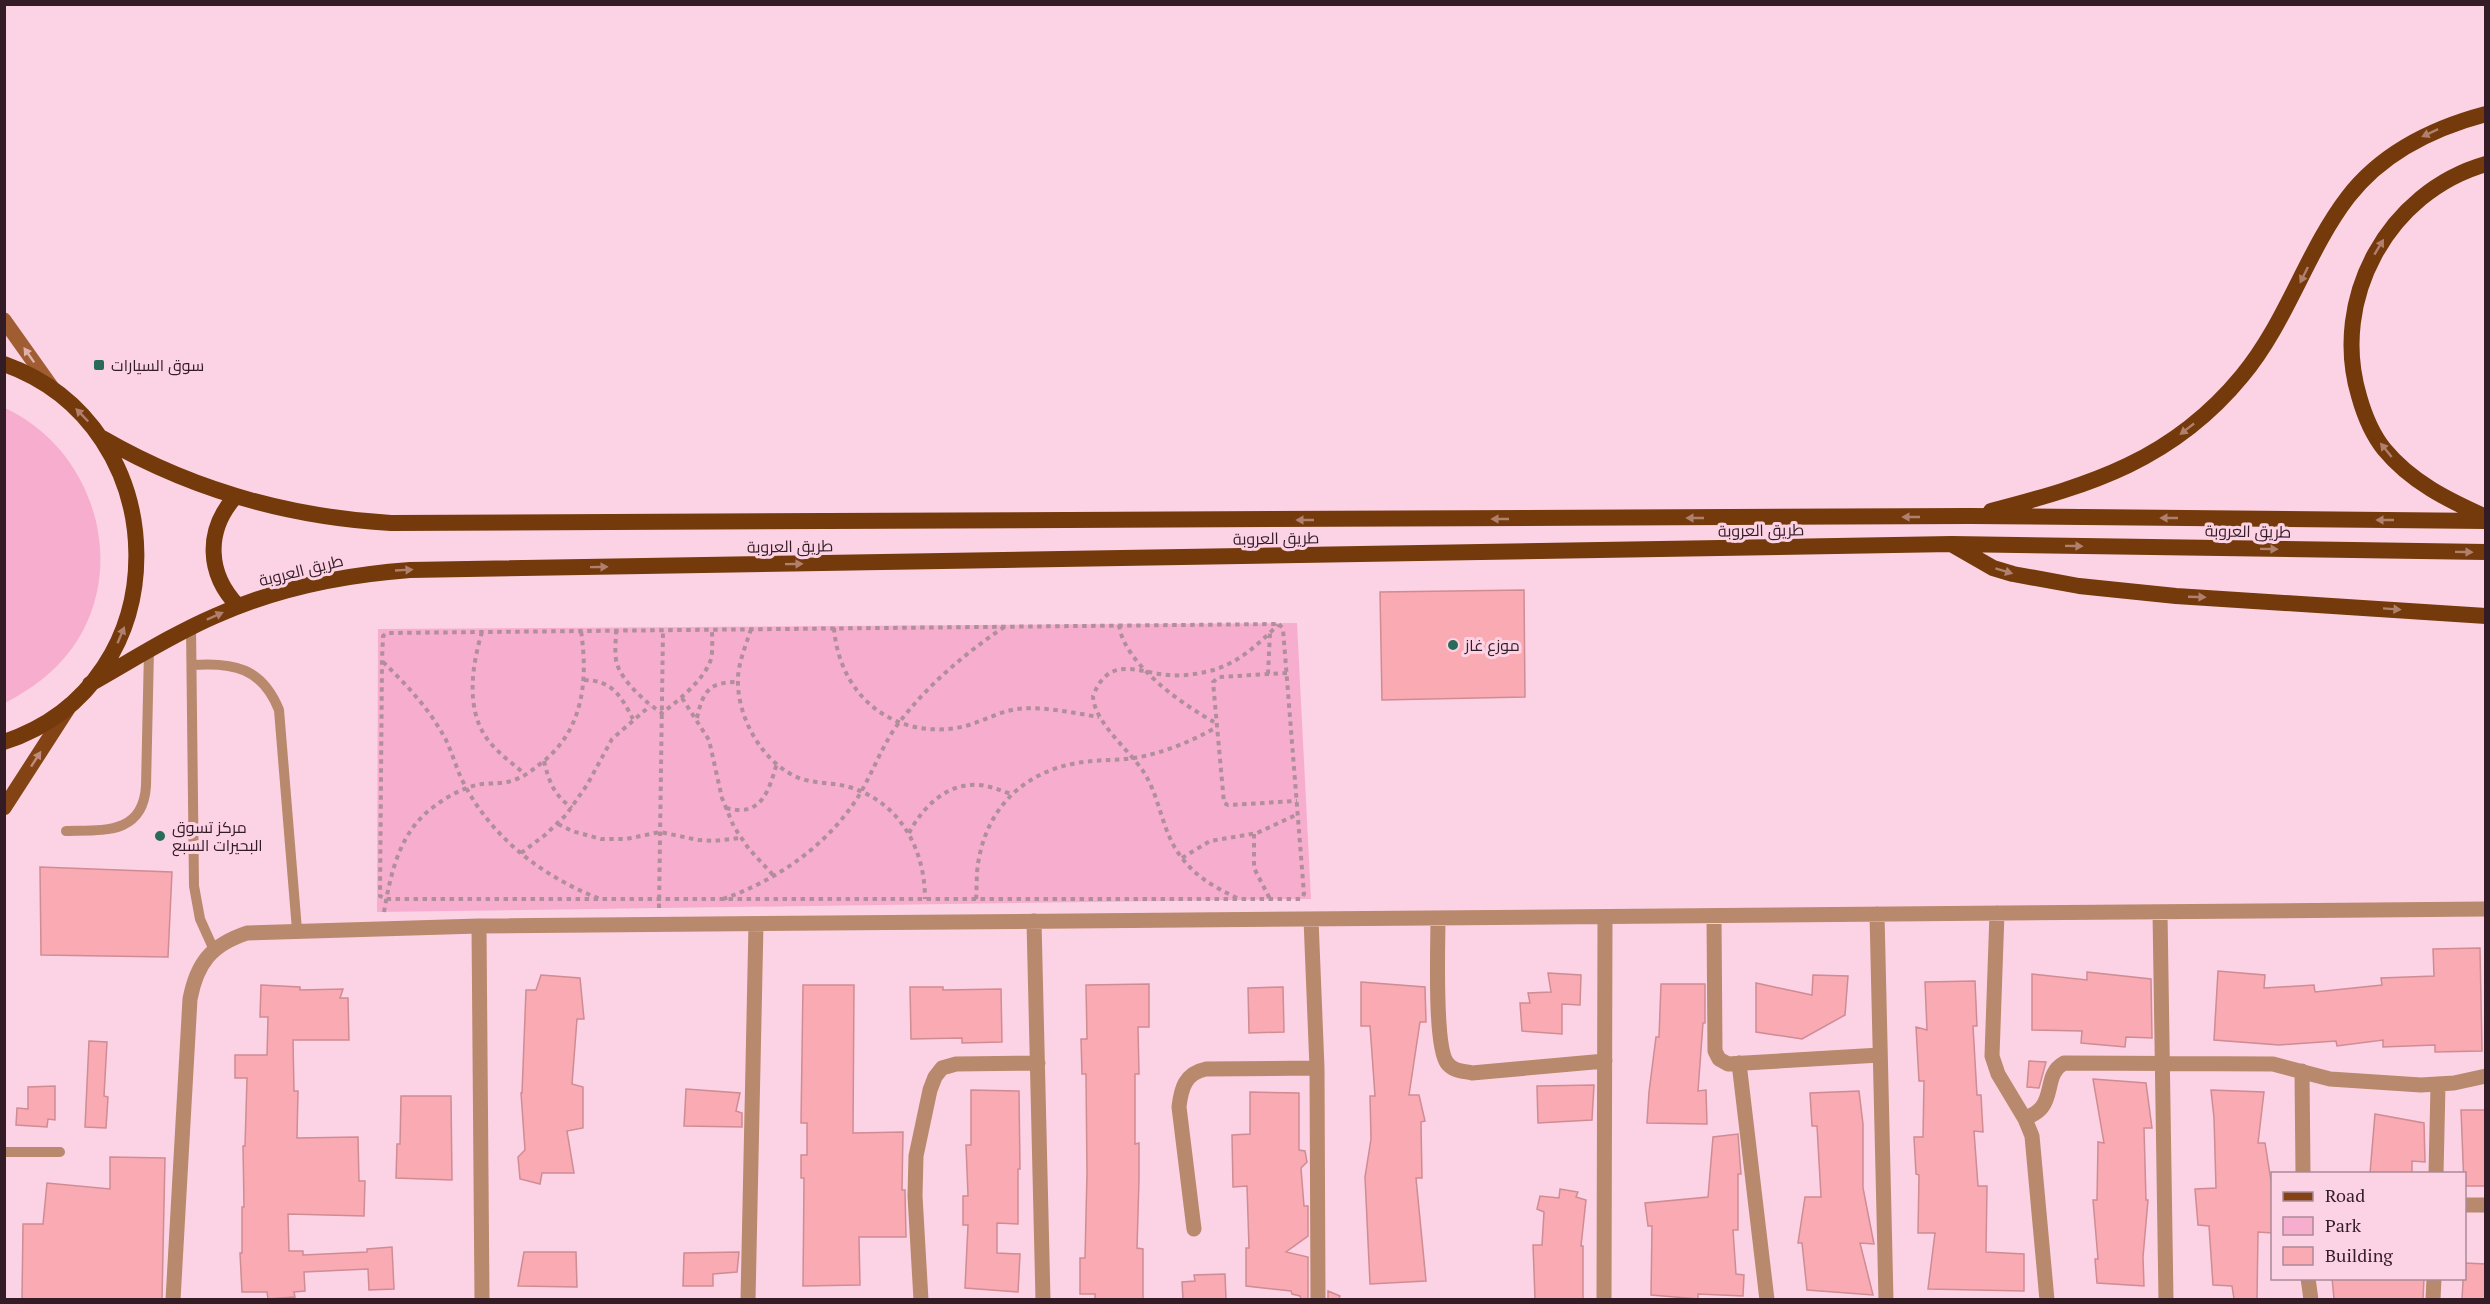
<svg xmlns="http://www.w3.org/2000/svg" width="2490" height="1304" viewBox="0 0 2490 1304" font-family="'PT Serif',Cairo,serif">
  <rect width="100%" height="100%" fill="#fcd3e4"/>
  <path fill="#f7aece" d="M5,408c97,45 130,179 52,258 -16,16 -33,27 -52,37z
    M1297,623l14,276 -934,13 1,-283z"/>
  <path fill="#f9aab3" stroke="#cf8c94" stroke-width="1.5" d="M1524,590l1,107 -143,3 -2,-108z
    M40,867l132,5 -4,85 -127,-2z
    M2480,948l2,103 -47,1v-7l-52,2v-7l-46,6 -1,-5 -57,4 -65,-5 4,-69 47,4 -1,13 50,-3 1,7 67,-7 -1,-7 53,-2 -1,-27z
    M2087,972l64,7 1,59 -26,-1 -1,10 -44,-4 1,-12 -50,-1v-56l55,6z
    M1548,973l33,2 -1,30 -18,-1v30l-40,-3 -2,-28h10l-2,-10 23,-1z
    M541,975l39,3 4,41h-7l-5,65 11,3v41l-16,3 7,42h-32l-2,11 -20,-5 -2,-22 7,-7 -4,-57h1l4,-103h10z
    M1813,975l35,1 -3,39 -43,24 -46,-7v-49l56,12z
    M1975,981l2,45h-4l4,69h4l2,37 -9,-1 4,55h9l-1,66 38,2v37l-96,-2 7,-56h-17l1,-58 -3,-1 -2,-37h9l1,-56h-5l-3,-54 11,3 -2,-48z
    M1361,982l64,5 1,35h-6l-11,73h10l6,26 -4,1 1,56h-6l10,103 -56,3 -5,-107 6,-38 -1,-43h5l-5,-70h-9z
    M1149,984v43h-11l1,47h-4v70l4,-1v37l-2,68 6,1v50h-48v-5h-15v-36h5l2,-85 -1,-99h-4l-1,-35h6l-1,-54z
    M1661,984h44v39h-2l-5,68 8,-1 1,34 -60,-1 2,-31 7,-55h3z
    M261,985l39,2v3l43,-1 -3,9h8l1,42h-56l1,51h4l-1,47 61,-1 1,44h6l-1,35 -76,-2 1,37h14v4l64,-3v-3l25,-2 2,42 -25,1 -1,-21 -64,3 1,19 -11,1 1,5 -27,2 -1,-7h-25l-2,-39h2v-46h2l-1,-61h2l2,-68h-12v-23h32l1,-38h-8z
    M803,985h51l-1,148 50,-1 -1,58h3l1,47h-47l1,48 -57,1 1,-108h-3v-23h6v-32h-6z
    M910,987h33v3l58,-1 1,53 -40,1v-5l-51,1z
    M1283,987l1,45 -35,1 -1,-45z
    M89,1041l18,1 -3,54 4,1 -2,31 -21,-1z
    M2029,1061l17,1 -7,26 -12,-1z
    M2093,1079l53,4 6,45h-8l2,72h2l-5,57 1,29 -47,-3 -2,-24h3l-5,-59h4l1,-58 6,1z
    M1594,1085l-2,35 -54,3 -1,-37z
    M55,1086v34l-7,-1 -1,8 -31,-2 1,-17 11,1v-22z
    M686,1089l54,4 -4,18 6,2v14l-58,-1z
    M971,1090l48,1 1,78h-2v55l-21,-1v30l23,1 -2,38 -53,-4 3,-63h-5v-29h5l-2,-51h5z
    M2211,1090l53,2 -6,51h7l7,44v46l-14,-1 -1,67h-23l-2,-13 -19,-1 -4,-59 -11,-1 -3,-36 21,-1 -2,-70z
    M1859,1091l4,33v64l11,56 -14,-1 13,52 -66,-5 -5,-47h-4l7,-46h16l-4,-71h-5l-2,-33z
    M1250,1092l49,1v57l6,1 2,11 -6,6 3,38h4v30l-22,16 22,5v42h-7l-1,-3 -8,-2 -1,-3 -45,-5v-38h3l-2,-62 -14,1 -1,-52 18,-1z
    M401,1096h50l1,84 -56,-2 1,-34h3z
    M2461,1110h25v76h-22z
    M2375,1114l49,9 1,39 -13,-1v12h-42z
    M1738,1134l3,40h-3v56h-5l3,44 8,1 -1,21 -45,-2v5l-47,-4 1,-69h-4l-3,-23 63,-6 5,-60z
    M110,1157l55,1 -3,141h-140l1,-75h20l4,-41 63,6z
    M1560,1189l18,3 -2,5 10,3 -5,46h2v53h-48l-2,-54h9l2,-33 -7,-3 3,-13 19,2z
    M524,1252h52l1,35 -59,-1z
    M739,1252l-2,20 -24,2v12h-30l1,-33z
    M2464,1263l22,1v35h-24z
    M1225,1274l1,25h-43l-1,-17 13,-1 -1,-6z
    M2332,1278h92l-1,21h-89z
    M1328,1291l12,5 -1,3h-11z"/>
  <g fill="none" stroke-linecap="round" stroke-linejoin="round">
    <path stroke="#b08e9c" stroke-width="4" stroke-dasharray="4.5 4.5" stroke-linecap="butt" d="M1279,624l4,5 21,265 -3,5h-915l-6,-3 2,-235 1,-25 4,-3z
      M1119,625c5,39 65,81 97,98
      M834,628c5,65 56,110 122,100 21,-3 40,-16 61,-19 27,-3 56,4 82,8
      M751,629c-5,16 -12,32 -13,48 -2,39 24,86 61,101 16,6 33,4 50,9 51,15 76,62 76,112
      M616,630c0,11 -2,24 1,34 5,17 30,40 45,49 16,-12 43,-34 49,-54 2,-9 1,-20 1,-30
      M482,632c-10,33 -17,78 6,108 10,13 25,24 38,35
      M383,662c24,23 48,49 63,78 8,17 12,35 22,51 29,51 78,87 132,108
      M1287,673l-68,4 -6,5 11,121 4,2 69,-4
      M1268,674l2,-41
      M584,680c28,0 37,16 49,39
      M682,698l27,42 13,58 12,29 15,22 25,27
      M697,718c6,-27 12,-36 41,-36
      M544,761c5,21 10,34 28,47
      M726,808c36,10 43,-18 51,-45
      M558,824l14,7 29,8h25l34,-7 38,8 16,1 26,-3
      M909,833c13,-25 38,-51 70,-48 11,1 21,5 32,9
      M1254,834v34l17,33
      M521,853l24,-18 21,-20 21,-30 25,-46 38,-33
      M1182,858l28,-17 47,-8 41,-19
      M1237,898c-21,-10 -41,-21 -55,-40 -21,-26 -21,-60 -39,-87 -15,-22 -49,-49 -50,-75 16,-41 43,-24 75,-21 12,1 25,0 37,-3 31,-6 51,-26 73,-47
      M723,899c55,-19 108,-56 138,-107 12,-21 20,-43 34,-64 30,-41 68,-73 109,-101
      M976,899c1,-13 0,-27 3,-41 10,-52 46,-86 98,-95 21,-4 42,-2 63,-6 28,-6 52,-16 77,-30
      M659,908l4,-278
      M384,912c6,-35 14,-74 42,-99 15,-13 36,-26 56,-29 11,-1 22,0 32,-4 12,-4 21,-12 31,-20 39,-33 43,-81 36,-129"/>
    <path stroke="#b8896d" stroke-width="10" d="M191,627l3,259 6,33 14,31
      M192,665c42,-3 70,3 87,45l18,220
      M66,831c37,-1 77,4 80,-45l3,-136
      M4,1152h56"/>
    <path stroke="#b8896d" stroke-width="15" d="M2160,912l6,388
      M1997,913l-5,143 6,18 27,45 7,17 15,164
      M1877,914l9,386
      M1714,916l1,135 4,8 9,5 152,-9
      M1438,918c0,27 -4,127 9,145 6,8 16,8 25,10l133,-12
      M1311,919l6,149 1,232
      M1034,921l9,379
      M479,926l3,374
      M1739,1063l28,237
      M2302,1071l1,103
      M2025,1119c6,-4 13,-6 17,-12 11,-14 4,-34 22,-44l209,1 57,15 91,6 33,-2 32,-7
      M2436,1174l2,-89
      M2464,1205h22
      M1194,1229l-15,-122c2,-18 6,-34 27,-38l111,-1
      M2308,1278l3,22
      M173,1300l17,-301c7,-36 21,-54 57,-66l232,-7 2007,-17
      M748,1300l8,-376
      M921,1300l-6,-104 1,-40 14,-66 5,-13 7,-9 14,-4 82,-1
      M1604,1300l1,-383
      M2433,1300l1,-22"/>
    <path stroke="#a05d31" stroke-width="15" d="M4,320l49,69"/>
    <path stroke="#834314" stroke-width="15" d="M4,808l67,-104"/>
    <path stroke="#743a0c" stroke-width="16" d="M2486,164c-98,28 -156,135 -127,232 5,18 13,38 25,53 27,33 64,51 102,68
      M4,364c174,62 179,319 0,378
      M102,438c90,52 186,79 289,85l1579,-7 516,5
      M235,497c-30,34 -28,77 3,109
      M1991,511c100,-26 182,-51 251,-135 45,-54 64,-124 106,-179 34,-44 85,-69 138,-83
      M1953,545l40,23 20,6 66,12 97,10 310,20
      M90,684c41,-23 81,-49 125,-68 62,-28 127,-41 195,-46l1542,-26 534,8"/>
  </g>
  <defs><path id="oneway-solid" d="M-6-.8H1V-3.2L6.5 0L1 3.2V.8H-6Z" transform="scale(1.5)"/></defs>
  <g fill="#b17f6d">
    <use href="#oneway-solid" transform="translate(2430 133) rotate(155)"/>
    <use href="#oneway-solid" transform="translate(2379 247) rotate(-59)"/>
    <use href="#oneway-solid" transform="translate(2304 275) rotate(116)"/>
    <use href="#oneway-solid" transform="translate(82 415) rotate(-134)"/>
    <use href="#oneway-solid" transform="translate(2187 429) rotate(142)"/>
    <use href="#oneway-solid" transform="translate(2386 450) rotate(-129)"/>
    <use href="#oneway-solid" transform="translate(1911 517) rotate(180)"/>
    <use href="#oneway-solid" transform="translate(1695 518) rotate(180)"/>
    <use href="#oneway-solid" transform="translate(2169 518) rotate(-180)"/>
    <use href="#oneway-solid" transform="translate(1500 519) rotate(180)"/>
    <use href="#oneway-solid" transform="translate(1305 520) rotate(180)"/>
    <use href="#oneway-solid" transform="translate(2385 520) rotate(-180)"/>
    <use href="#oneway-solid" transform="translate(2074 546) rotate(1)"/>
    <use href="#oneway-solid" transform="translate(2269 549) rotate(1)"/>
    <use href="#oneway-solid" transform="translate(2464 552) rotate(1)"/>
    <use href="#oneway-solid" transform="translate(794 564) rotate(-1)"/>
    <use href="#oneway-solid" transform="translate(599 567) rotate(-1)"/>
    <use href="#oneway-solid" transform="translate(404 570) rotate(-3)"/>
    <use href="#oneway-solid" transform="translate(2004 571) rotate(17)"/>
    <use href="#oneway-solid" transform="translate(2197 597) rotate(2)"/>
    <use href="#oneway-solid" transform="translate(2392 609) rotate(4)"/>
    <use href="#oneway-solid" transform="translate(215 616) rotate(-24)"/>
    <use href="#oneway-solid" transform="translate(121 635) rotate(-67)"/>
  </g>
  <use fill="#e0b0ae" href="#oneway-solid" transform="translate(29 355) rotate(-125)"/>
  <use fill="#c08b7c" href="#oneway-solid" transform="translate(36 759) rotate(-57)"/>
  <g fill="#2a6a58" stroke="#fcd3e4" stroke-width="2">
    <rect x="93" y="359" width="12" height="12" rx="3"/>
    <circle cx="1453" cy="645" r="6"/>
    <circle cx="160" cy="836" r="6"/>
  </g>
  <g text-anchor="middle" stroke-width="6" stroke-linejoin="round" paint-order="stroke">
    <g font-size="16" fill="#341c27" stroke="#fcd3e4" text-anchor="start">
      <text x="111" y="371">سوق السيارات</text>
      <text x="1465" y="651">موزع غاز</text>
      <text x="172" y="833">مركز تسوق<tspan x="172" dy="18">البحيرات السبع</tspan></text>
    </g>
    <g font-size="16" fill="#341c27" stroke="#fcd3e4">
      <text transform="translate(1761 530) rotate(-1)" y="6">طريق العروبة</text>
      <text transform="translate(2248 531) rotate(1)" y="6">طريق العروبة</text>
      <text transform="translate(1276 538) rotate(-1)" y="6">طريق العروبة</text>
      <text transform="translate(790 546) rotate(-1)" y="6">طريق العروبة</text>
      <text transform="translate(301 570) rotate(-14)" y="6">طريق العروبة</text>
    </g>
  </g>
  <rect width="2490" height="1304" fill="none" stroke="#341c27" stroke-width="12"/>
  <rect x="2271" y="1172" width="195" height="108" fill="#fcd3e4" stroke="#ac8a98" stroke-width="1.5"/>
  <rect x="2283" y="1192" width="30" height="9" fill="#834314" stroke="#ac8a98" stroke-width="1.5"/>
  <text x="2325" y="1202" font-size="18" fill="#341c27">Road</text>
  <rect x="2283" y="1217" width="30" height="18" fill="#f7aece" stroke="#ac8a98" stroke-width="1.5"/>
  <text x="2325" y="1232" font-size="18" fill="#341c27">Park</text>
  <rect x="2283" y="1247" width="30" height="18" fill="#f9aab3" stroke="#ac8a98" stroke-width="1.5"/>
  <text x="2325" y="1262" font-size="18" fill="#341c27">Building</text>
</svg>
